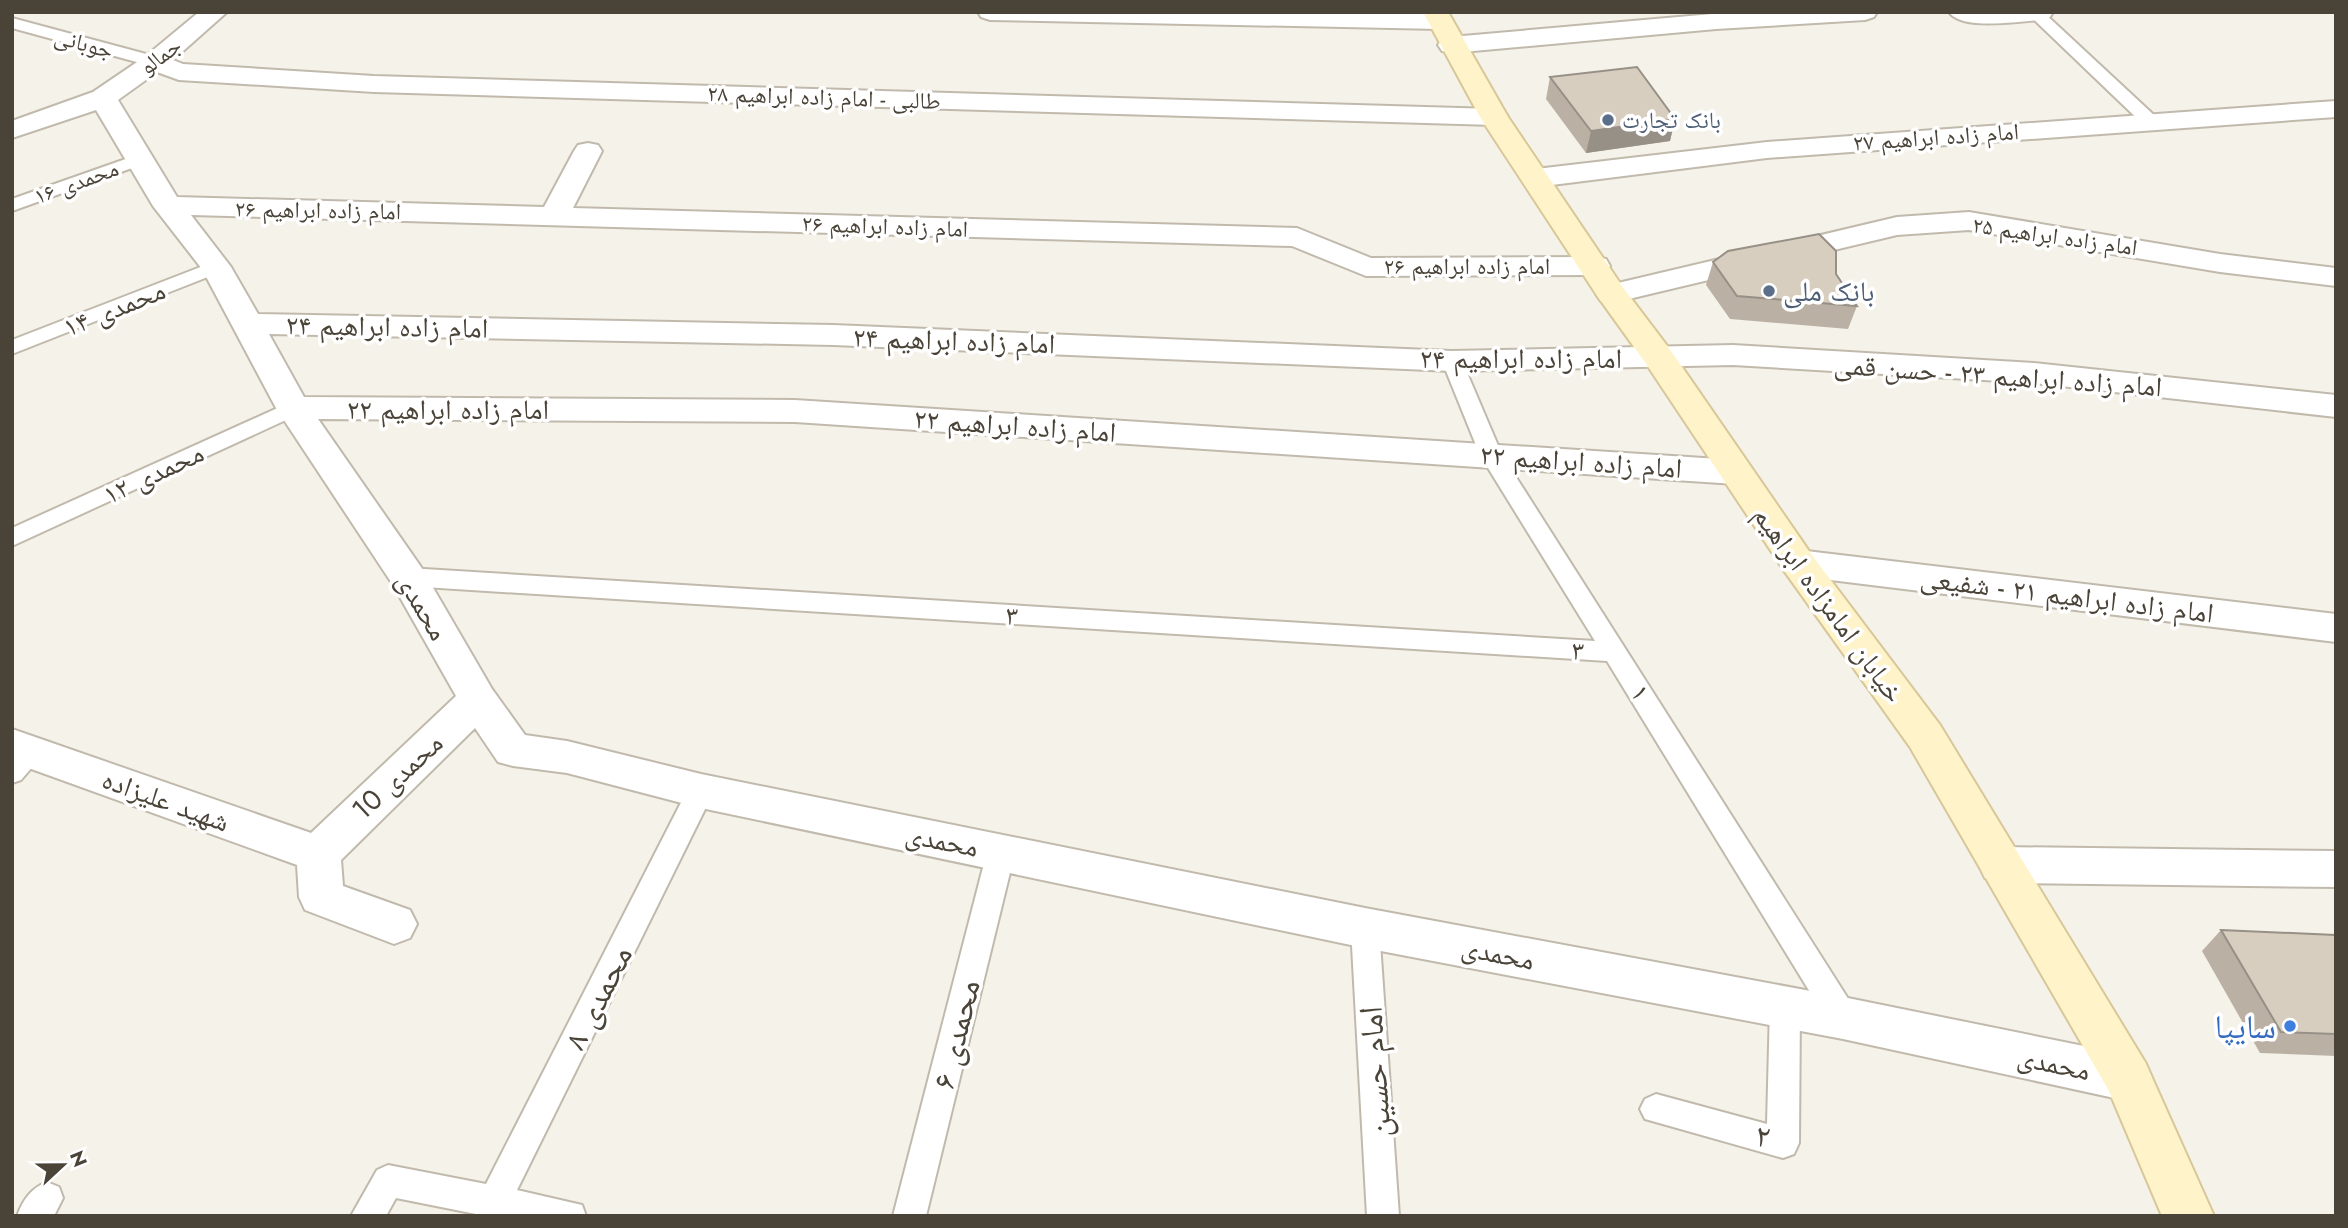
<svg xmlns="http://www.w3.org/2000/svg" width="2348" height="1228" viewBox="0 0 2348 1228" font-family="Jost,'Noto Naskh Arabic',sans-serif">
  <rect width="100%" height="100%" fill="#f5f2ea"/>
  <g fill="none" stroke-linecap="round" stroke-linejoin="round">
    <defs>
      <path id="lane" d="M2026,12h17l113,105 3,4 -3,4h-12z
        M12,18l149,40 2,4 -8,5 -143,-39z
        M140,154l9,5 -3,4 -134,48v-12z
        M216,261l7,2 3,4 -3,4 -211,83v-14z
        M1452,354l7,2 3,5 40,94 352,553 4,10 -4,10 -11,4 -11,-4 -225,-367 -1199,-75 -8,-3 -4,-6 4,-6 8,-3 1187,73 -115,-186 -38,-94 3,-5z
        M293,401l8,2 3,5 -3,5 -289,133v-18z
        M33,741l9,3 4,7 -25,29 -9,3v-28l12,-11z
        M701,780l10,3 3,8 -197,399 65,15 4,11h-100l-90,-18 -10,18h-35l26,-46 11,-5 98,19 205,-401z
        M1001,840l10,4 4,8 -89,364h-33l94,-364 4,-8z
        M1365,916l10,3 4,9 20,288h-32l-16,-288 4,-9z
        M1785,994l11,3 4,10 -1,136 -5,11 -11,4 -138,-39 -5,-10 5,-10 11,-5 111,30 3,-117 4,-10z
        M47,1182l12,5 4,11 -9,18h-37c6,-16 14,-28 30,-34z"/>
      <path id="street" d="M199,12h28l-54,48 10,4 191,12 1120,33 10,2 4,6 -4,6 -10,2 -1120,-33 -195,-12 -22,-8 -39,28 59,97 367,10 30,-56 4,-6 10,-2 10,2 4,6 -29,57 724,20 74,30 224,-1 11,2 4,7 -4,7 -11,2 -229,1 -74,-30 -1101,-31 40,52 27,47 575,11 619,26 281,-6 301,18 302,32v22l-302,-34 -301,-18 -281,6 -619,-26 -564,-11 35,63 491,3 940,60 13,4 5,8 -5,8 -13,4 -940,-62 -477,-3 103,148 71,122 33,46 42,6 134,33 664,134 478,89 285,58 17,7 7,16 -7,16 -17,7 -285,-62 -478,-91 -664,-140 -134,-35 -54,-7 -15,-4 -23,-34 -134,132 2,26 67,24 7,14 -7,14 -16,6 -89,-34 -6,-13 -2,-32 -285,-103v-33l299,104 145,-137 -63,-111 -117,-177 -74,-139 -49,-63 -57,-96 -84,28v-17l81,-29 53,-36z
        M978,12h406l56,1 9,3 4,5 -4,5 -9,3 -450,-9 -9,-3z
        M1877,12l-3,5 -9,3 -149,9 -265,24 -9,-2 -4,-6 4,-6 9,-2 284,-25z
        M1949,12h104l-3,5 -9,3c-22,1 -79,11 -92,-8z
        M2336,101v16l-569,41 -231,29 -10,-3 -4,-6 4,-6 10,-3 231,-27z
        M1969,212l251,42 116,14v18l-116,-14 -251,-42 -72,5 -285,68 -11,-2 -5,-7 5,-7 296,-70z
        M1798,550l538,64v28l-538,-66 -13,-4 -6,-9 6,-9z
        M2001,847l335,4v36l-335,-4 -16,-5 -6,-13 6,-13z"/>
      <path id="secondary" d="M1423,12h25l60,105 116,172 47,62 140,203 129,171 205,337 69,154h-52l-53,-125 -199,-344 -125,-175 -138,-207 -51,-71 -116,-177z"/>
    </defs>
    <use href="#lane" stroke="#c1baac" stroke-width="4"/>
    <use href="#street" stroke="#c1baac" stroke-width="4"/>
    <use href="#secondary" stroke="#d7c799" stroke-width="4"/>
    <use href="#lane" fill="#fff" fill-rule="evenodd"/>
    <use href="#street" fill="#fff" fill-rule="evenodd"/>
    <use href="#secondary" fill="#fff3ca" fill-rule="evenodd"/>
  </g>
  <path fill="#bab1a4" d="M1550,77l125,42 -5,22 -84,12 -40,-54z
    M1713,262l123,12 21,32 -9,23 -118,-10 -24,-34z
    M2221,930l115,6v120l-76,-3 -58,-102z"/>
  <path fill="#979086" d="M1675,119l-5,22 -84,12 5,-22z"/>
  <path fill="#d8cebf" stroke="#979086" stroke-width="2" d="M1637,67l38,52 -84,12 -41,-54z
    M1819,234l17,17v23l21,32 -120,-10 -24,-34 15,-11z
    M2221,930l114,5 1,99 -55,-2z"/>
  <g fill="#5c6f8a" stroke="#fff" stroke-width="2.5">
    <circle cx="1608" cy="120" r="7"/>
    <circle cx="1769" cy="291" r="7"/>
  </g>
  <circle fill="#3f7fe0" stroke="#fff" stroke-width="2.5" cx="2290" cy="1026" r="7"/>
  <g text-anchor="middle" stroke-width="7" stroke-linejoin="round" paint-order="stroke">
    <g font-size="23" fill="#4a4338" stroke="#fff">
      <text transform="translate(84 43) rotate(15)" y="8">جوبانی</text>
      <text transform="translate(160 56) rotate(-37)" y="8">جمالو</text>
      <text transform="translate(824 97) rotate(2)" y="8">طالبی - امام زاده ابراهیم ۲۸</text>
      <text transform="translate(1936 137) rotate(-4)" y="8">امام زاده ابراهیم ۲۷</text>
      <text transform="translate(76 182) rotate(-20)" y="8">محمدی ۱۶</text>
      <text transform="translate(318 210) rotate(1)" y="8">امام زاده ابراهیم ۲۶</text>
      <text transform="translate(885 226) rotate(2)" y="8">امام زاده ابراهیم ۲۶</text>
      <text transform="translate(2055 236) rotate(8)" y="8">امام زاده ابراهیم ۲۵</text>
      <text x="1467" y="274">امام زاده ابراهیم ۲۶</text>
    </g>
    <g font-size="23" fill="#4e5e75" stroke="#fff" text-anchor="start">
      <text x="1622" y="128">بانک تجارت</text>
    </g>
    <g font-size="28" fill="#4e5e75" stroke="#fff" text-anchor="start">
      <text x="1783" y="301">بانک ملی</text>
    </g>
    <g font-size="28" fill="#4a4338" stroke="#fff">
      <text transform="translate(114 308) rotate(-22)" y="10">محمدی ۱۴</text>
      <text transform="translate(387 326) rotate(1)" y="10">امام زاده ابراهیم ۲۴</text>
      <text transform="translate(954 340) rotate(2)" y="10">امام زاده ابراهیم ۲۴</text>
      <text x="1521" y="368">امام زاده ابراهیم ۲۴</text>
      <text transform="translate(1998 375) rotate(4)" y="10">امام زاده ابراهیم ۲۳ - حسن قمی</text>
      <text x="448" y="419">امام زاده ابراهیم ۲۲</text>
      <text transform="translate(1015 425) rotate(4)" y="10">امام زاده ابراهیم ۲۲</text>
      <text transform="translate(1581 461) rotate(4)" y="10">امام زاده ابراهیم ۲۲</text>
      <text transform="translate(153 473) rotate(-25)" y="10">محمدی ۱۲</text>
      <text transform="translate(2067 595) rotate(7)" y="10">امام زاده ابراهیم ۲۱ - شفیعی</text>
      <text transform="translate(1829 604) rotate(54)" y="10">خیابان امامزاده ابراهیم</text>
      <text transform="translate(423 606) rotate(59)" y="10">محمدی</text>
      <text transform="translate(1012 615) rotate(4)" y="10">۳</text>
      <text transform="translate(1578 650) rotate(4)" y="10">۳</text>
      <text transform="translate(1641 692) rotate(58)" y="10">۱</text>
      <text transform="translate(397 776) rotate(-43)" y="10">محمدی 10</text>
      <text transform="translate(166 800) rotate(20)" y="10">شهید علیزاده</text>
      <text transform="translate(942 840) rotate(11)" y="10">محمدی</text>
      <text transform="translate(1498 953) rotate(11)" y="10">محمدی</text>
      <text transform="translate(2054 1063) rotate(12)" y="10">محمدی</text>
    </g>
    <g font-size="33" fill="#4a4338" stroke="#fff">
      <text transform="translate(597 997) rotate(-63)" y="12">محمدی ۸</text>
      <text transform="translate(955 1034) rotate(-76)" y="12">محمدی ۶</text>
      <text transform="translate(1374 1072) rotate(-94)" y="12">امام حسین</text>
      <text transform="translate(1763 1135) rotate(8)" y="12">۲</text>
    </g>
    <g font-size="33" fill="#366cbe" stroke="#fff" text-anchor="end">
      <text x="2276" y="1038">سایپا</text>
    </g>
  </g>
  <rect width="2348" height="1228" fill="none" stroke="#4a4338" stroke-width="28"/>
  <g transform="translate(63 1165) rotate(68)" stroke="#ffffff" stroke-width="5" paint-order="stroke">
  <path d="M0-5L12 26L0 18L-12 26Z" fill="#4a4338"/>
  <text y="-10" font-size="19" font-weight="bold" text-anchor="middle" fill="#4a4338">N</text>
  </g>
</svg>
